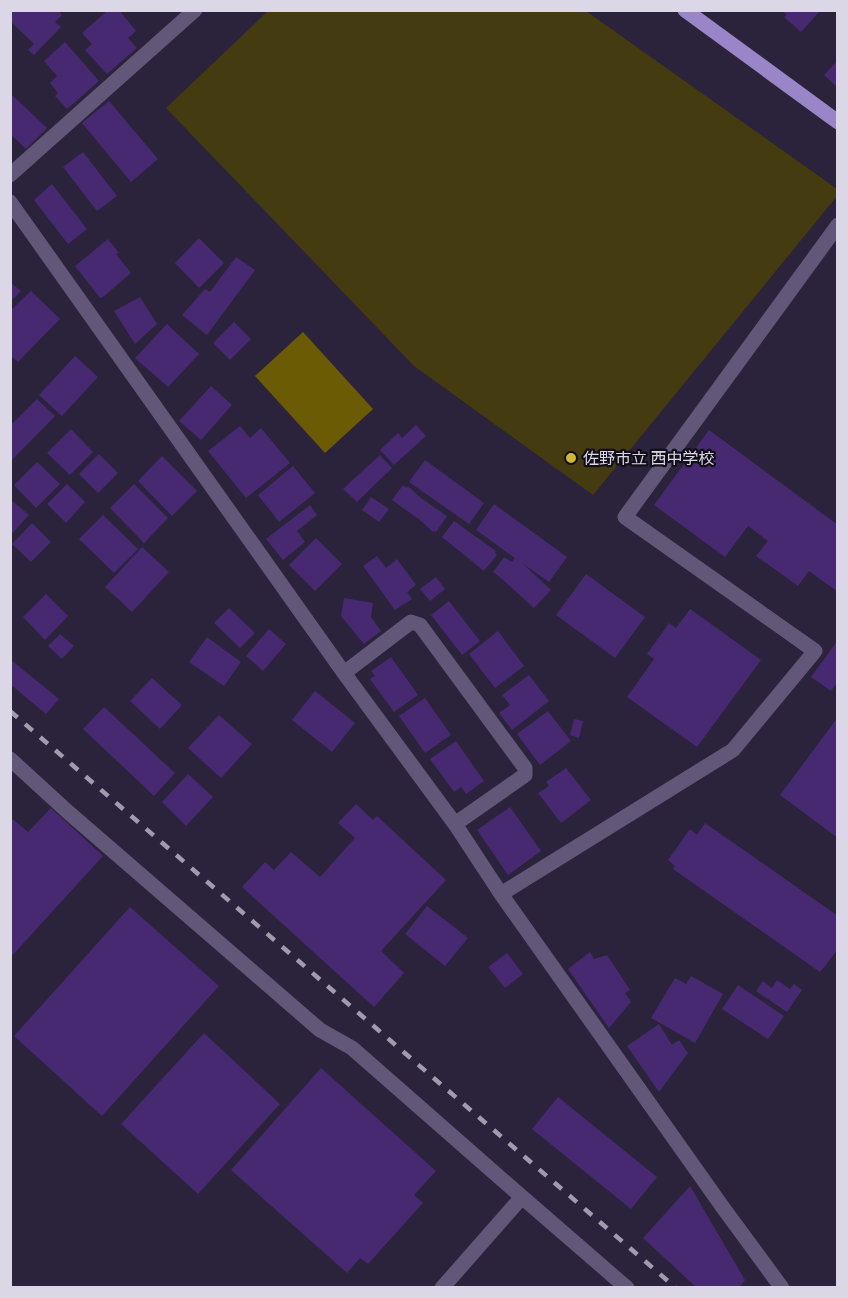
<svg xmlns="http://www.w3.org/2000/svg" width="848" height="1298" viewBox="0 0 848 1298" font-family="'Exo 2','Noto Sans JP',sans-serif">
  <rect width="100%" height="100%" fill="#2b233b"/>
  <path fill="#443b10" d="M268,11h318l251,178v7l-244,299 -179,-129 -248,-258z"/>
  <path fill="#6b5b04" d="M303,332l70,77 -48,44 -70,-77z"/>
  <path fill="#462971" d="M10,10h48l4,5 -7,7 6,5 -27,28 -6,-5 6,-6 -24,-23z
    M108,10h11l17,21 -8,7 9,10 -30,26 -22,-24 7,-6 -10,-11z
    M782,10h39l-20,22 -17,-15 3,-2z
    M65,42l34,39 -32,28 -12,-13 3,-3 -8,-10 7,-7 -13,-15z
    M838,60v28l-14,-13z
    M13,96l34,32 -21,21 -16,-15v-36z
    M109,101l49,58 -27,23 -49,-59z
    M83,152l34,44 -20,15 -34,-44z
    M52,184l35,45 -19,15 -34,-44z
    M199,238l25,25 -25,25 -24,-25z
    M108,239l11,14 -3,1 15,19 -28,24 -3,1 -25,-32z
    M236,257l19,13 -48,65 -25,-20 23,-26 5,3z
    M10,282l11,9 -11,11z
    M31,291l29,28 -42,43 -8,-7v-44z
    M140,297l17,27 -22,20 -21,-33z
    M234,322l17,17 -21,21 -17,-17z
    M167,324l32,30 -31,33 -33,-29z
    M75,356l23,21 -36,39 -23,-21z
    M211,386l21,19 -31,35 -22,-19z
    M37,399l18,17 -45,46v-36z
    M416,425l10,11 -32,29 -14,-15 18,-17 4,5z
    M240,426l10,12 11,-10 29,35 -44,35 -38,-47z
    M71,429l22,23 -23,23 -23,-22z
    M709,430l129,95v67l-29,-21 -11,15 -42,-30 12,-15 -20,-15 -23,31 -71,-52z
    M99,454l19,19 -20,20 -19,-19z
    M380,455l12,13 -35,34 -14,-13z
    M162,456l35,35 -25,25 -34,-35z
    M425,460l59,43 -15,21 -60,-42z
    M37,462l23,22 -24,24 -22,-23z
    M293,466l22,27 -36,29 -21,-27z
    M67,484l18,18 -19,21 -19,-19z
    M134,484l34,34 -24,25 -34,-35z
    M403,485l3,3 2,-2 13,12 26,18 -11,16 -2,-1 -1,1 -13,-12 -28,-20z
    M371,497l18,12 -10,13 -17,-12z
    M10,499l19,16 -19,21z
    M494,504l73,53 -18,25 -27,-19 29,27 -17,18 -32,-29 -9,-7 11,-15 8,5 3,-4 -39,-28z
    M310,505l7,10 -20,16 8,11 -22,18 -17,-21z
    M103,515l35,34 -24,24 -35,-34z
    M454,521l42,30 -1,2 2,2 -13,16 -42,-34z
    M32,523l19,19 -20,20 -19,-18z
    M316,538l26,26 -27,27 -26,-26z
    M142,547l27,25 -37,40 -27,-25z
    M377,556l9,12 11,-9 19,26 -9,7 5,7 -17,11 -32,-44z
    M586,574l59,43 -30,41 -59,-43z
    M436,577l9,12 -15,12 -10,-12z
    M46,594l22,22 -23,24 -22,-23z
    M344,598l29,5 -2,14 10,14 -17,13 -23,-28z
    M449,601l31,40 -18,14 -31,-40z
    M229,608l26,25 -15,15 -26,-25z
    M690,609l71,51 -64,87 -70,-50 27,-38 -7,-5 22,-31 7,5z
    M269,629l17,15 -23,27 -17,-15z
    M498,631l26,35 -29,22 -26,-34z
    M60,634l14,12 -12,13 -14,-13z
    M207,637l34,25 -17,24 -35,-24z
    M838,640v41l-7,10 -20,-14z
    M391,657l27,38 -24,17 -24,-33 5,-3 -4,-5z
    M10,659l49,40 -13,15 -36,-30z
    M529,675l20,26 -37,29 -13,-17 11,-8 -8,-10z
    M152,678l30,27 -22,24 -30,-28z
    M315,691l40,32 -23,29 -40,-32z
    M425,698l26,37 -26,18 -26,-37z
    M104,707l71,66 -21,23 -71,-67z
    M548,711l23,30 -31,24 -23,-31z
    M219,715l33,29 -31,34 -33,-30z
    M838,717v121l-58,-43z
    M574,719l9,2 -4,17 -9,-3z
    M456,741l28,40 -18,13 -5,-7 -7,5 -24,-33z
    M566,768l25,32 -30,23 -23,-30 11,-7 -3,-4z
    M188,774l25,23 -27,29 -24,-24z
    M356,804l17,16 4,-4 69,64 -65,71 23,22 -30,34 -132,-120 23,-25 9,8 17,-18 29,25 35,-39 -17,-15z
    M510,807l31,44 -33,24 -31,-45z
    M51,808l52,48 -93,102v-141l18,15z
    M705,823l133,93v33l-16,21v-1l-2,3 -147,-103 2,-3 -7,-6 22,-31 7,6z
    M427,906l41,32 -23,28 -40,-32z
    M130,907l89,79 -117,130 -88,-80z
    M590,952l4,7 13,-4 23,35 -5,3 6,9 -22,26 -41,-59z
    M507,953l16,21 -18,14 -17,-21z
    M691,976l32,18 -28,49 -44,-25 24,-40 11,6z
    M777,980l13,9 4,-5 8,6 -15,22 -31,-21 7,-10 9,7z
    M738,985l46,31 -16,23 -46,-30z
    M659,1024l13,21 7,-5 9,13 -29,39 -32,-46z
    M204,1033l76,71 -82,90 -77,-70z
    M321,1068l115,103 -22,24 9,8 -55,61 -8,-6 -13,15 -116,-103z
    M558,1097l99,80 -26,32 -99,-80z
    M690,1186l55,94 -6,8h-42l-54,-50z"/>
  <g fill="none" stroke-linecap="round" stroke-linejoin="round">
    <path stroke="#625778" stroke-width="15" d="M10,175l185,-165
      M10,202l334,471 111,151 46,70 223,315 58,79
      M344,673l67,-51 9,3 105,143v7l-70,49
      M10,759l58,53 252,218 32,18 170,149 105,91
      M501,894l232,-144 82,-99 -190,-134 213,-292
      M442,1288l80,-91"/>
    <path stroke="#9b85c9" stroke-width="15" d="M685,10l153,112"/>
    <path stroke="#a19bae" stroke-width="4.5" stroke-dasharray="10 10" stroke-linecap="butt" d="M10,711l666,577"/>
  </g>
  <circle fill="#d1b736" stroke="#120e19" stroke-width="2" cx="571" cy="458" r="6"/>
  <g text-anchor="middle" stroke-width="4.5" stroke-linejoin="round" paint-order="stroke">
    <g font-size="16" fill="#dcd7e7" stroke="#120e19" text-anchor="start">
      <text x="583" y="464">佐野市立 西中学校</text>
    </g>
  </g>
  <rect width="848" height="1298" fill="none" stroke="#dcd7e7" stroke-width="24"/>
</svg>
